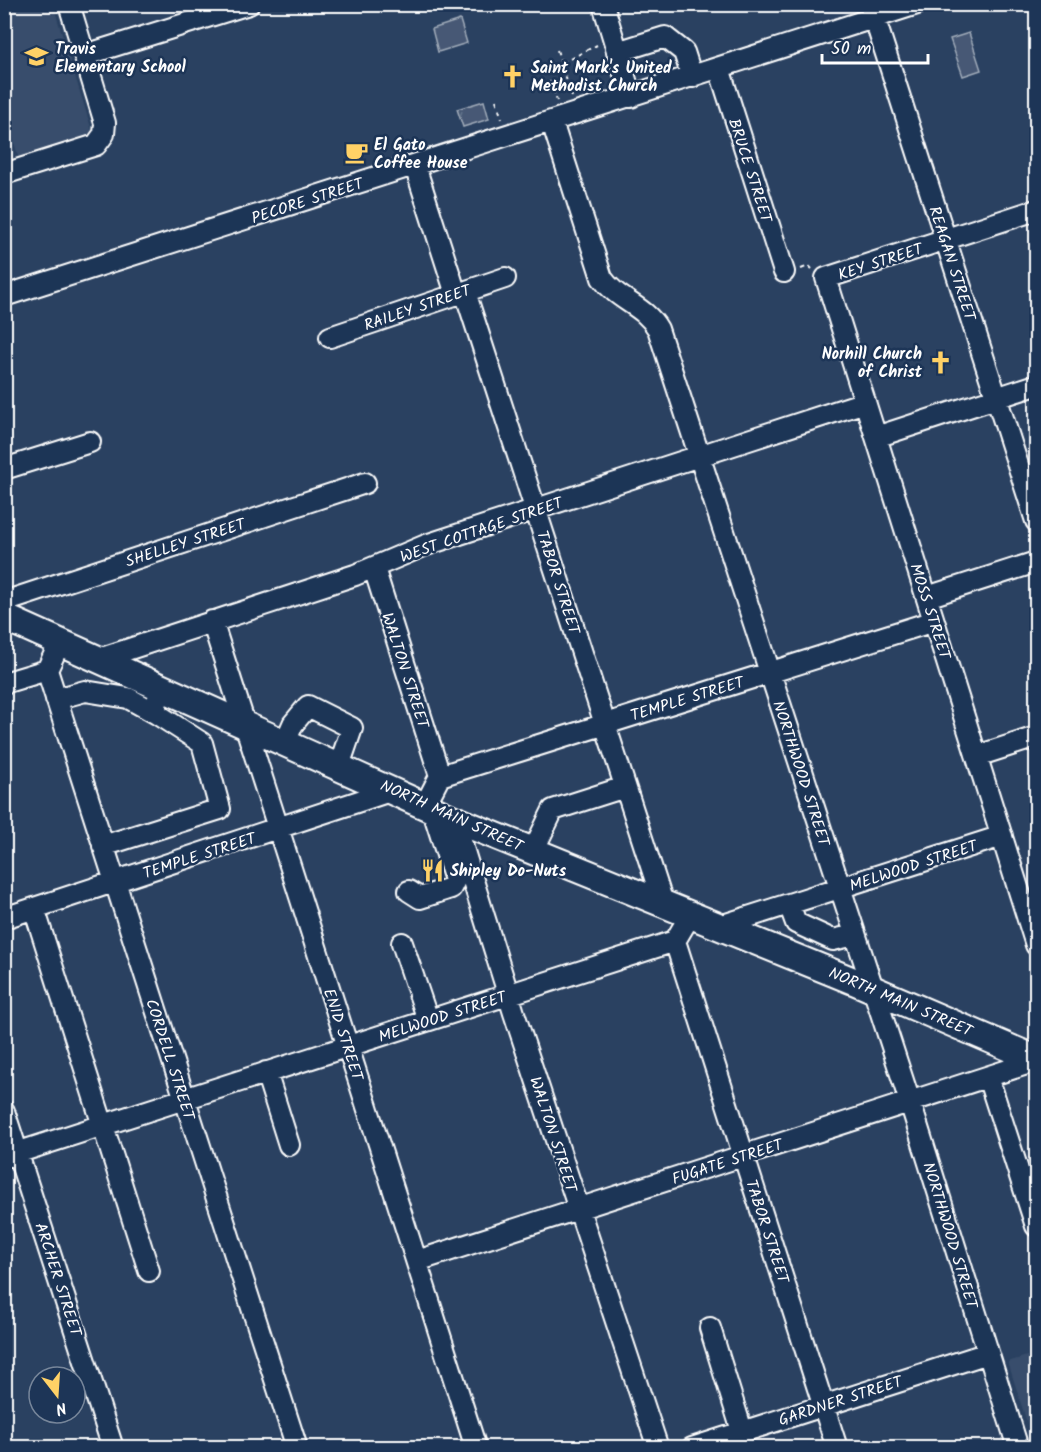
<svg xmlns="http://www.w3.org/2000/svg" width="1041" height="1452" viewBox="0 0 1041 1452" font-family="Kalam,sans-serif">
  <defs>
    <pattern id="park-tufts" width="24" height="20" patternUnits="userSpaceOnUse" patternTransform="scale(1.5)"><rect width="24" height="20" fill="#465975"/><path d="M3 7l-1-3M5 7V3M7 7l1-3M15 17l-1-3M17 17v-4M19 17l1-3" fill="none" stroke="#62728a"/></pattern>
  </defs>
  <rect width="100%" height="100%" fill="#2a4161"/>
  <filter id="ink" filterUnits="userSpaceOnUse"><feTurbulence type="fractalNoise" baseFrequency=".0167" numOctaves="2"/><feDisplacementMap in="SourceGraphic" scale="12" xChannelSelector="R" yChannelSelector="G"/><feConvolveMatrix kernelMatrix="1 2 1 2 8 2 1 2 1" color-interpolation-filters="sRGB"/></filter>
  <g filter="url(#ink)">
    <path fill="#394e6c" d="M4,5h49l39,126 -5,8 -68,20 -14,-49z
      M1036,1353v94l-1,1 -27,-86z"/>
    <path fill="#465975" stroke="#a2acba" stroke-width="1.5" d="M460,20l7,23 -29,9 -6,-23z
      M969,33l12,37 -18,6 -13,-37z"/>
    <path fill="url(#park-tufts)" stroke="#a2acba" stroke-width="1.5" d="M484,101l5,18 -26,8 -6,-18z"/>
    <g fill="none" stroke-linecap="round" stroke-linejoin="round">
      <defs>
        <path id="minor" d="M603,4l28,93
          M870,4l166,517
          M617,52l48,-15 19,15 8,25
          M85,55l164,-51
          M719,68l65,204
          M552,122l50,156c16,23 42,27 56,51l252,773 108,346
          M415,166l40,125 10,1 198,611
          M4,174l92,-29 8,-11 1,-11 -36,-119
          M1036,210l-210,68 210,667
          M4,296l913,-292
          M330,337l175,-59
          M876,437l160,-52
          M4,469l86,-27
          M374,568l66,208 -15,29
          M927,597l109,-35
          M4,602l361,-119
          M212,621l264,827
          M99,659l256,-84 71,-30 439,-143
          M47,670l250,778
          M4,683l43,-13 13,-28
          M56,699l29,-8 43,7 29,16
          M285,742l8,-18 15,-18 44,22 -13,38
          M977,756l59,-19
          M440,776l494,-155
          M454,819l60,194 144,435
          M103,846l117,-37 -18,-66 -45,-29 -1,-9 6,-18
          M533,851l20,-41 72,-23
          M409,891l11,7 31,-10 4,-8 -23,-72
          M789,904l7,19 37,17 22,-5
          M34,908l115,363
          M691,914l-16,27 162,507
          M4,918l389,-128
          M720,926l282,-90
          M402,943l26,77
          M266,1072l23,73
          M988,1077l48,149
          M4,1111l109,337
          M4,1157l671,-216
          M417,1261l619,-200
          M710,1328l32,103
          M692,1448l296,-95"/>
        <path id="major" d="M4,617l450,202 402,163 180,77"/>
      </defs>
      <use href="#minor" stroke="#fff" stroke-width="24"/>
      <use href="#major" stroke="#fff" stroke-width="30"/>
      <path stroke="#fff" stroke-width="2" stroke-dasharray="4.5 4.5" stroke-linecap="butt" d="M557,50l15,47
        M562,63l35,-18
        M555,73l8,-3
        M550,81l7,20
        M496,100l6,19
        M801,269l8,-3 3,3"/>
      <use href="#minor" stroke="#1d3557" stroke-width="20"/>
      <use href="#major" stroke="#1d3557" stroke-width="26"/>
    </g>
  </g>
  <defs>
    <symbol id="school-bare" viewBox="-9 -9 18 18"><path d="M0-5L7-2L0 1L-7-2ZM-4 1L0 2.5L4 1V4Q0 6-4 4Z" fill="#ffd166" stroke="#1d3557" stroke-width="2.5" paint-order="stroke"/></symbol>
    <symbol id="church-bare" viewBox="-9 -9 18 18"><path d="M-1.2-6h2.4v3.5h3.3v2.4h-3.3V6h-2.4V-.1h-3.3v-2.4h3.3Z" fill="#ffd166" stroke="#1d3557" stroke-width="2.5" paint-order="stroke"/></symbol>
    <symbol id="cafe-bare" viewBox="-9 -9 18 18"><path d="M-5.5-4.5H6V0H3Q3 3.5 0 3.5H-2.5Q-5.5 3.5-5.5 0ZM3-3.2v2h1.7v-2ZM-6 4.5H4V6H-6Z" fill="#ffd166" stroke="#1d3557" stroke-width="2.5" paint-order="stroke"/></symbol>
    <symbol id="restaurant-bare" viewBox="-9 -9 18 18"><path d="M-5-6h1v4h1v-4h1v4h1v-4h1v5L-1.5 .5V6h-2V.5L-5-1ZM5-6V6H3V1.5H1.5Q1.5-4 5-6Z" fill="#ffd166" stroke="#1d3557" stroke-width="2.5" paint-order="stroke"/></symbol>
  </defs>
  <g fill-rule="evenodd">
    <use href="#school-bare" x="20" y="40" width="33" height="33"/>
    <use href="#church-bare" x="496" y="60" width="33" height="33"/>
    <use href="#cafe-bare" x="340" y="136" width="33" height="33"/>
    <use href="#church-bare" x="924" y="346" width="33" height="33"/>
    <use href="#restaurant-bare" x="416" y="854" width="33" height="33"/>
  </g>
  <g text-anchor="middle" stroke-width="5" stroke-linejoin="round" paint-order="stroke">
    <g font-size="16" font-weight="bold" fill="#fff" stroke="#1d3557" text-anchor="start">
      <text x="55" y="54">Travis<tspan x="55" dy="18">Elementary School</tspan></text>
      <text x="531" y="73">Saint Mark's United<tspan x="531" dy="18">Methodist Church</tspan></text>
      <text x="374" y="150">El Gato<tspan x="374" dy="18">Coffee House</tspan></text>
      <text x="922" y="359" text-anchor="end">Norhill Church<tspan x="922" dy="18">of Christ</tspan></text>
      <text x="450" y="876">Shipley Do-Nuts</text>
    </g>
    <g font-size="16" fill="#fff" stroke="#1d3557">
      <text transform="translate(751 170) rotate(72)" y="6">BRUCE STREET</text>
      <text transform="translate(307 200) rotate(-18)" y="6">PECORE STREET</text>
      <text transform="translate(880 261) rotate(-18)" y="6">KEY STREET</text>
      <text transform="translate(953 263) rotate(72)" y="6">REAGAN STREET</text>
      <text transform="translate(417 307) rotate(-19)" y="6">RAILEY STREET</text>
      <text transform="translate(481 529) rotate(-19)" y="6">WEST COTTAGE STREET</text>
      <text transform="translate(185 542) rotate(-18)" y="6">SHELLEY STREET</text>
      <text transform="translate(559 582) rotate(72)" y="6">TABOR STREET</text>
      <text transform="translate(931 611) rotate(72)" y="6">MOSS STREET</text>
      <text transform="translate(406 670) rotate(72)" y="6">WALTON STREET</text>
      <text transform="translate(687 698) rotate(-17)" y="6">TEMPLE STREET</text>
      <text transform="translate(802 773) rotate(72)" y="6">NORTHWOOD STREET</text>
      <text transform="translate(452 815) rotate(24)" y="6">NORTH MAIN STREET</text>
      <text transform="translate(199 855) rotate(-18)" y="6">TEMPLE STREET</text>
      <text transform="translate(913 865) rotate(-18)" y="6">MELWOOD STREET</text>
      <text transform="translate(901 1001) rotate(23)" y="6">NORTH MAIN STREET</text>
      <text transform="translate(442 1016) rotate(-18)" y="6">MELWOOD STREET</text>
      <text transform="translate(344 1034) rotate(72)" y="6">ENID STREET</text>
      <text transform="translate(171 1059) rotate(72)" y="6">CORDELL STREET</text>
      <text transform="translate(554 1134) rotate(72)" y="6">WALTON STREET</text>
      <text transform="translate(727 1161) rotate(-18)" y="6">FUGATE STREET</text>
      <text transform="translate(768 1231) rotate(72)" y="6">TABOR STREET</text>
      <text transform="translate(951 1235) rotate(73)" y="6">NORTHWOOD STREET</text>
      <text transform="translate(59 1279) rotate(72)" y="6">ARCHER STREET</text>
      <text transform="translate(840 1400) rotate(-18)" y="6">GARDNER STREET</text>
    </g>
  </g>
  <rect width="1041" height="1452" fill="none" stroke="#1d3557" stroke-width="24"/>
  <rect x="12" y="12" width="1017" height="1428" fill="none" stroke="#fff" stroke-width="2" filter="url(#ink)"/>
  <g transform="translate(57 1395) rotate(163)"><circle r="28" fill="#1d3557" stroke="#77869a" stroke-width="1.5"/>
  <path d="M0-4.5L10 22L0 15L-10 22Z" fill="#ffd166"/>
  <text y="-9" font-size="16" font-weight="bold" text-anchor="middle" fill="#ffffff">N</text>
  </g>
  <path d="M822 54v9h106v-9" fill="none" stroke="#ffffff" stroke-width="3"/>
  <text x="831" y="54" font-size="18" fill="#ffffff" stroke="#1d3557" stroke-width="4.5" paint-order="stroke">50 m</text>
</svg>
